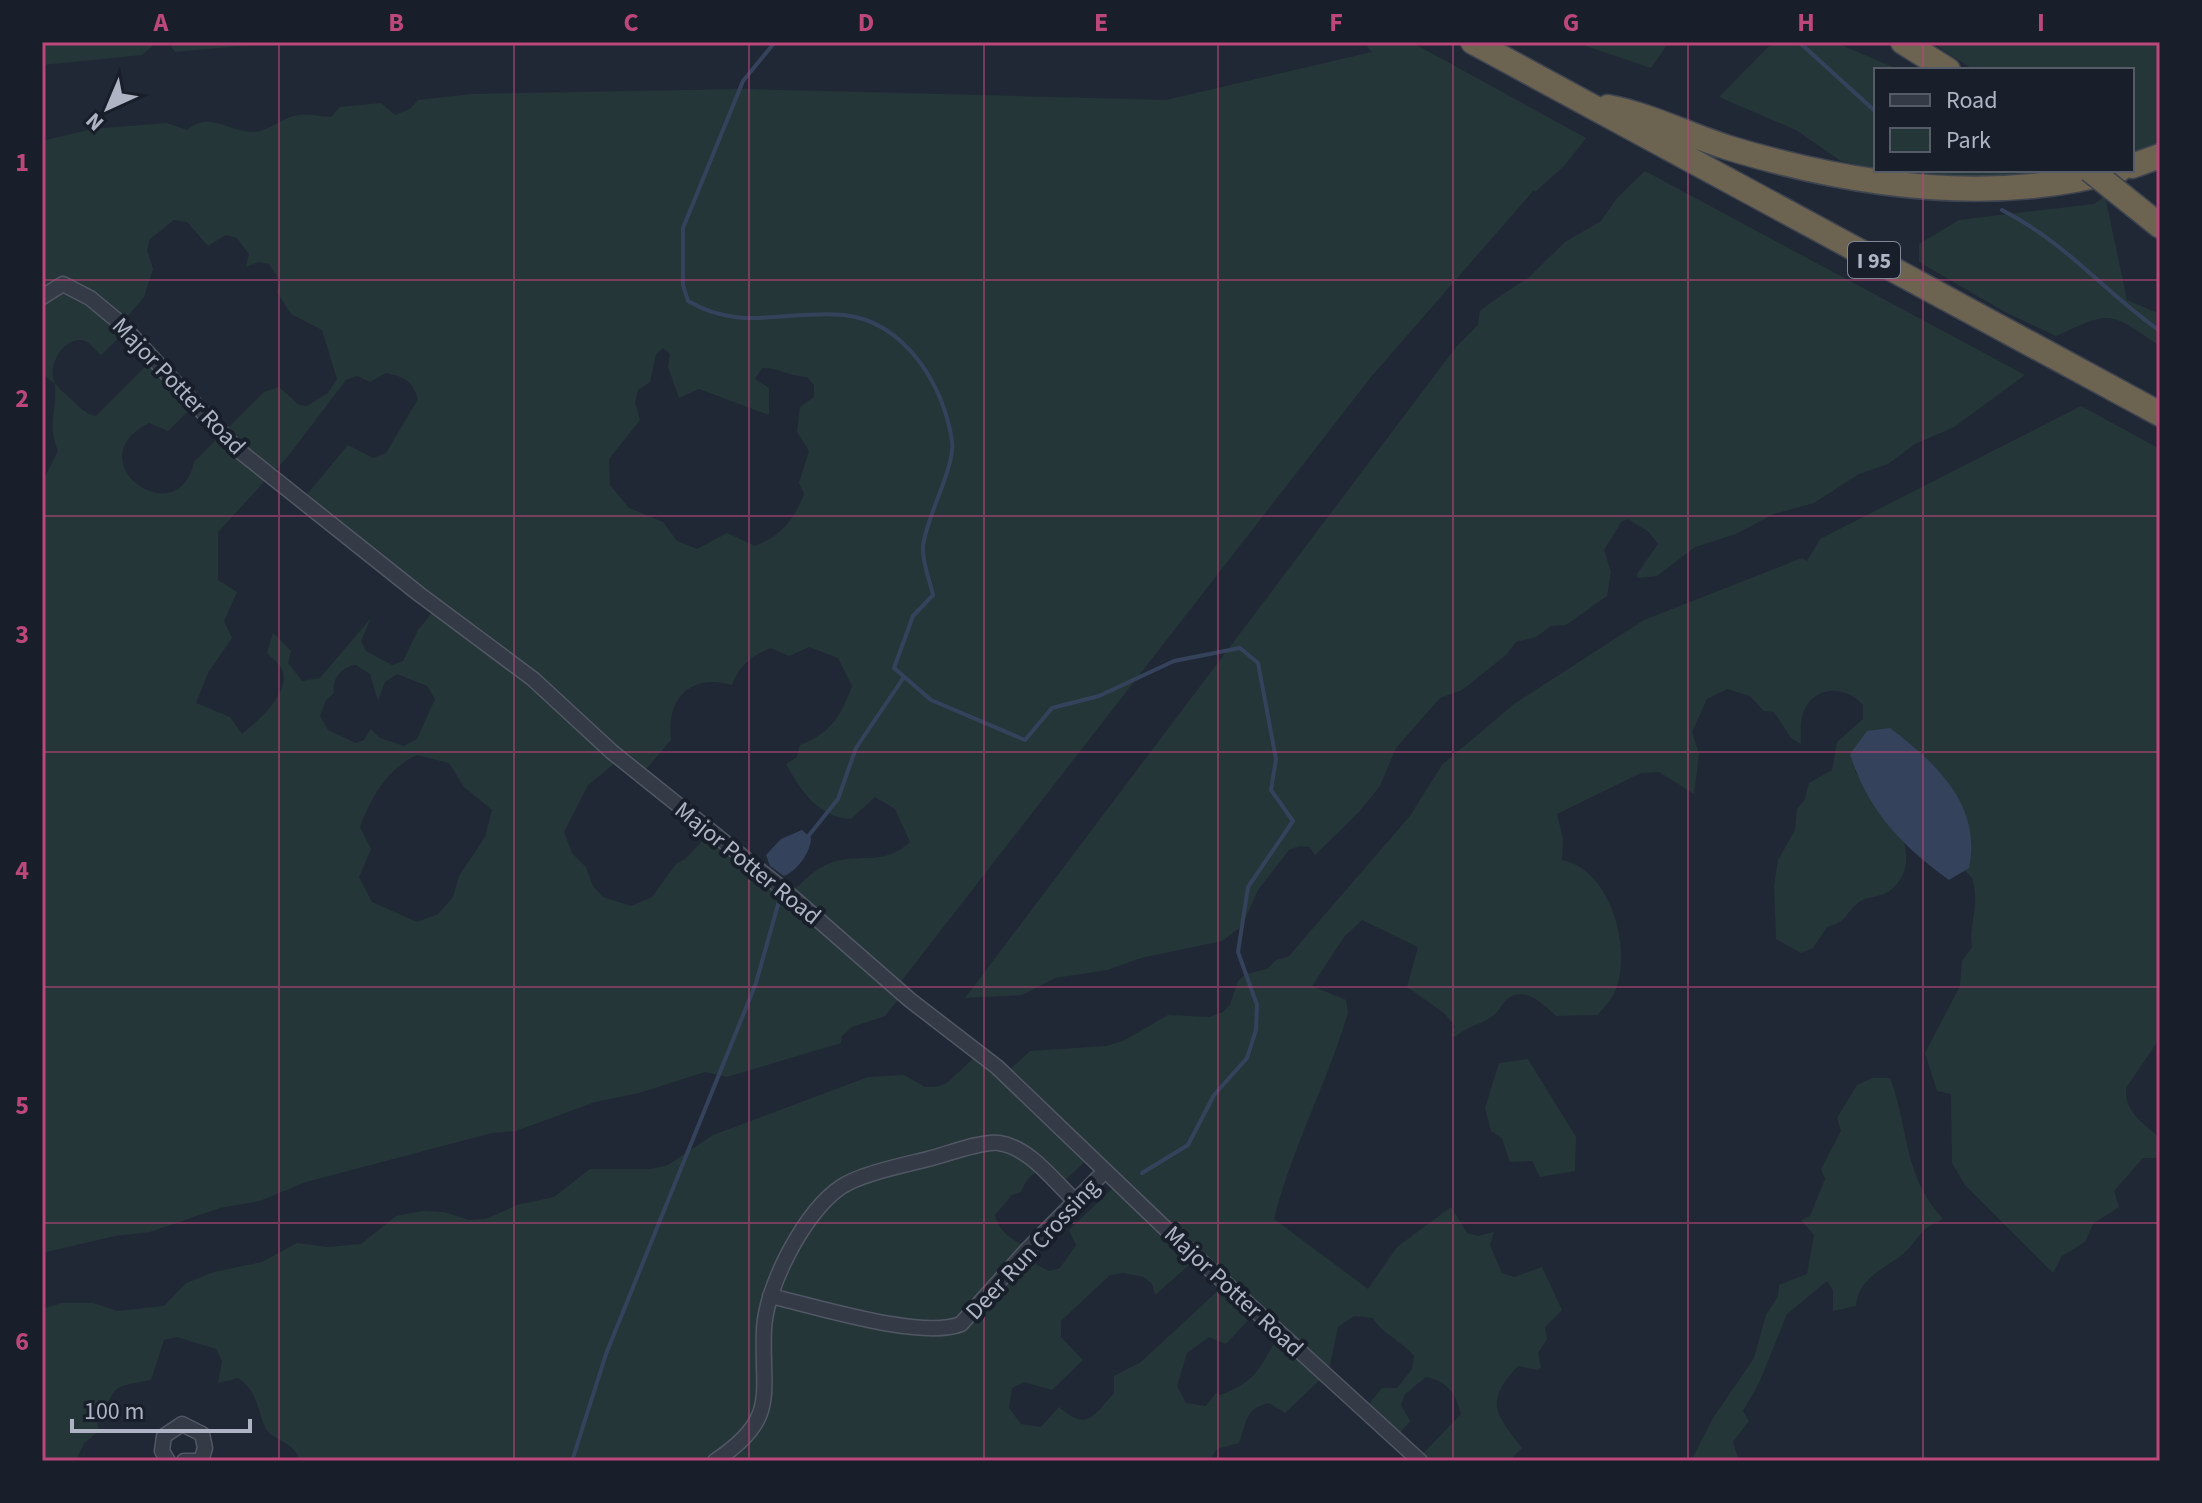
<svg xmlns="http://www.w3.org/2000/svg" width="2202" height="1503" viewBox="0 0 2202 1503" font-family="'Source Sans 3',sans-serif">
  <rect width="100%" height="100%" fill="#202835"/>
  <path fill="#253638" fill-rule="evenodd" d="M42,42h122l-8,1 -14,12 -100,10z
    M168,42h114l-107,10z
    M1372,42h39l175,96 -22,28 -29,26 -1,-2 -163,187 -475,611 5,8 -16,20 -33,11 -10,9 -1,7 -114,34 -22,-5 -66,21 -44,9 -79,29 -24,2 -186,49 -46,19 -40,7 -70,24 -35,4 -73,17v-770l16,-32c-11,-28 -1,-38 -3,-67l-13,-11v-232l50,-12 75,-6 20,7c22,-19 39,1 65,2 15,0 26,-11 41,-16 11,-3 26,0 38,1l9,-10 41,-4 14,12 15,-6 8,-9 54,-6 274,-5 420,11 206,-48 -5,-5zM174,220l13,2 21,24 18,-11 11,3 12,16 -3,13 12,-5 11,2 11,17 -3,11 14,22 31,16 15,49 -9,14 -21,13 -8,-1 -20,-18 -15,5 -70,70c-16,74 -120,-1 -45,-39l19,8 26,-26 -41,-46 -57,57c-11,-2 -17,-9 -25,-17 -5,-5 -14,-11 -17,-18 -7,-17 13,-49 33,-39 5,3 10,10 14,13l24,-23 -4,-8 23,-27 9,-28 -6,-19 3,-11zM663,348l7,6 -2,13 11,31 20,-9 70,26v-27l-14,-9 7,-11c15,-1 26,8 45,9l7,8v12l-14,10 -3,25 12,19 -10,32 5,11c-10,26 -23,42 -49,52l-28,-13 -30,16 -20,-8 -14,-19 -34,-14 -19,-23 -1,-26 31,-39 -5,-18 3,-12 12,-8 6,-28zM386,373c18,4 26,7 32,26l-32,54 -13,5 -25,-13 -45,54 132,110 -17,21 -15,31 -11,4 -26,-14 -5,-10 10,-23 -51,60 -18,3 -14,-18 3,-12 -18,-18 -6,20c6,6 14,12 16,19 6,23 -26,50 -41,62l-12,-17 -34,-14 12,-30 24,-35 -8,-17 13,-29 -19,-12v-48l71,-77 57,-75 11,-4 13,6zM809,647l29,11 14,28c-11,30 -22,48 -52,59l-3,12 -11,7c15,27 32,53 65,55l24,-22 20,12 15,33c-26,24 -46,11 -77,20 -19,6 -31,21 -45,34l-77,-64 -26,27 -9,5 -24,33 -21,9 -28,-9 -10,-11 -7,-19 -14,-14 -8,-21 24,-47 32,-26 20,17 31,-36c-5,-41 19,-67 61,-55 8,-21 20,-29 39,-37l18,8zM356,665l14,9 8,27 7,-19 12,-8 30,12 8,13 -18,40 -13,7 -24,-8 -9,-9 -7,11 -8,3 -28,-13 -8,-14 6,-16 8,-7c-3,-13 8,-27 22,-28zM417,755l32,8 15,24 28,23 -7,27 -26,39 -6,21 -15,17 -21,8 -45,-20 -13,-25 12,-28 -11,-22c11,-30 28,-59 57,-72z
    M1574,42h95l-18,26z
    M1773,42h61l66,28h-24v99l-35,-8 -45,-31 -77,-33z
    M1931,42h229v100l-28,10v-82h-158z
    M1879,170h163l6,5 -98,4z
    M1645,171l380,204 -71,52 -39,17 -27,20 -29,10 -45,29 -40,11 -38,20 -41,13 -38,29 -19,2 -1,-4 21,-30 -9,-12 -21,-13 -6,2 -18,29 7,22 -4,24 -41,29 -15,1 -15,11 -20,5 -10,13 -44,35 -22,8 -44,50 -16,38 -21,26 -44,43 -5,-8 -11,-1 -10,4 -31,40 -16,36 -20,15 -81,17 -34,12 -52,8 -33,17 -57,3 491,-651 22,-22 2,-14c6,-5 43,-31 46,-31l39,-38 36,-21 16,-23z
    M2105,196l22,104 33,14v32c-52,-35 -47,-36 -104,-10l-51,-24 -86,-50v-18l40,-24 135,-16z
    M2081,406l79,43v589l-34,50c-2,24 18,36 34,50v20h-17l-29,33 5,16 -26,17 -8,18 -23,14 -9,17 -88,-88 -13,-22 -1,-69 -14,-3 -12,-38 35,-67 2,-25 10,-14c-4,-23 9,-42 0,-69l-113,-122 -4,16c26,25 75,81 38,116 -10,10 -23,7 -34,14 -16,12 -9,19 -32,25l-14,21 -12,5 -25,-14 -2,-53 4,-26 17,-30 2,-21 8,-10 4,-16 23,-13 5,-28 26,-23v-14c-19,-22 -53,-19 -61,12 -2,8 -1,19 -1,27l-10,-6 -17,-26 -10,-1 -14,-15 -23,-7 -20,10 -15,33 7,22 -5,40 -35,-22 -18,1 -84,41 6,25 -1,21c48,9 70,87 54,129 -3,9 -12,18 -18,26l-42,1c-12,-11 -32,-32 -50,-16 -4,4 -7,11 -12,15 -11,9 -27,11 -39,22l-4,-2 4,-9 -11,-13 -37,-26 11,-40 -56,-27 -18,17 -32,49 34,14 2,13c-21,70 -56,135 -74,206l94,70 29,-42 54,-40 16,26 11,3 16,-4 -4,13 12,28 12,4 28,-10 20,43 -17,17 2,12 -9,14 3,14 -3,3 -20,-4c-34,36 -23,47 4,82l-13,13h-93l45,-47c-5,-18 -12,-33 -35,-37l-21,17 -4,11 9,16 -15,18 -32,-28 19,-23h15l15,-19 2,-13c-13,-16 -32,-22 -41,-38l-19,-2 -16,11 -11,52 -4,-2 -38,36 -16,-10c-25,5 -23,23 -30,40l-22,6 -8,12h-909c-7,-22 -29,-20 -35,-34 -8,-19 -8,-37 -27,-49l-20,5 4,-22 -6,-12 -39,-12 -13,3 -13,40c-49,9 -28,6 -55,39l3,12 -15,12 -8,18h-34l3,-153 17,-5h31l24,8 47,-5 22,-23 28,-11 48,-10 35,-19 30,4 34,-3 35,-28 27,-5 21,1 25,8 17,-1 31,-14 37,-8 36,-28h61l17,-4 45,-30 155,-58 36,-2 21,12h11l11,-4 31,-29 26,21 26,-24 76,-5 17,-5 45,-26 41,2 14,-5 7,-7 8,-24 8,-7 21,-5 9,-9 12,-3 122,-141 32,-51 72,-61 130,-84 158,-62 5,3 13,-22zM1089,1158l27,27 -47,45 7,15 -16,23 -11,3 -12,-6 -7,-17c-16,-6 -31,-16 -35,-33l17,-20 9,-3c6,-14 13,-22 28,-25l16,13zM1196,1259l28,26 -83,77 -27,14v17c-21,23 -26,39 -55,14l-18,20 -20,-3 -12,-16 3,-20 12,-6 28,8 31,-30 -22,-23v-16l49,-46 13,-2 21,4 8,7 3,11zM1254,1314l25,22c-21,32 -20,44 -59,59l-4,-2 -10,13 -20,-3 -9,-17 10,-33 22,-16 17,7z
    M1528,1059l48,78 -1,34 -35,6 -8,-16 -22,1 -8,-24 -11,-7 -6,-23 14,-45z
    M1872,1078h18c20,53 12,96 53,141 -23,11 -18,11 -33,28 -17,20 -52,27 -54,59l-23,5v-21l-6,-9 -40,33 -28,69 -16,28 6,10 -16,21 6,19h-48l22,-43 41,-60 12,-43 12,-19 1,-11 28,-11 7,-39 -13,-15 9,-4 15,-37 -4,-10 20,-38 -4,-13 20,-33z"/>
  <path fill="#35425c" d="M1890,728c46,35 92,77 79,140l-20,12c-48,-35 -81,-69 -99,-126l17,-23z
    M802,830l9,8c0,14 -14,33 -27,38l-14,-10 -4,-11 15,-16z"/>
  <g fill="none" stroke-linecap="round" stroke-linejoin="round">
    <path stroke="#35425c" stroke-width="4" d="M775,42l-32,39 -60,147v57l5,16c54,32 100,8 156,14 61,7 100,70 108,126 4,25 -27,78 -29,106 -1,15 7,34 10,48l-20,21 -19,52 37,32 94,40 27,-32 47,-12 75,-35 66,-13 18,15 18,96 -5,31 22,31 -45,66 -10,65 19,53 -1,25 -9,28 -33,37 -26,50 -46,28
      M1799,42l77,70
      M2002,210c66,34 100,80 158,121
      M806,839l32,-40 18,-51 48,-71
      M572,1461l34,-107 150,-371 25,-89"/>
    <defs>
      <path id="street" d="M42,297l21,-13 27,14 29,24 118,127 182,145 114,85 79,73 171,137 127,111 87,67 169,162 254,232
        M770,1296c45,10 151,44 191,28l66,-74 78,-79
        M168,1461l-6,-10 2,-15 18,-12 20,10 3,14 -4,13
        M184,1461h19
        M715,1461c65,-43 46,-67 49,-132 2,-43 41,-118 77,-142 19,-13 63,-22 87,-28 17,-4 55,-19 71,-16 30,4 55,38 76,58"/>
      <path id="highway" d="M1473,42l687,372
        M1903,42l45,28
        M1608,107c42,8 80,28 121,41 125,38 262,58 390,22
        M2132,166l28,-10
        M2135,206l25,20"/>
    </defs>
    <use href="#street" stroke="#515764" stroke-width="17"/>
    <use href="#highway" stroke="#3e4450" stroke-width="27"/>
    <use href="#street" stroke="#343a46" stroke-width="14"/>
    <use href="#highway" stroke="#6c6351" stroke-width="24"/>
    <defs>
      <path id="highway-bridge" d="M2090,170l45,36"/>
    </defs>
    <use href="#highway-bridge" stroke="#3e4450" stroke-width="27" stroke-linecap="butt"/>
    <use href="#highway-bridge" stroke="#6c6351" stroke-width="24"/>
  </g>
  <path fill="none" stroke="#bc477a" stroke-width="2" stroke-opacity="0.55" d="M279,42v1419M514,42v1419M749,42v1419M984,42v1419M1218,42v1419M1453,42v1419M1688,42v1419M1923,42v28M1923,170v1291M42,280h2118M42,516h2118M42,752h2118M42,987h2118M42,1223h2118"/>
  <g text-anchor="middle" stroke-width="8" stroke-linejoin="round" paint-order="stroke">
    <rect fill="#191f2a" stroke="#818795" stroke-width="2" x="1848" y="242" width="52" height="36" rx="6"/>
    <g font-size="22" font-weight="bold" fill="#aeb4c3">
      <text x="1874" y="268">I 95</text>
    </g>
    <g font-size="24" fill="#aeb4c3" stroke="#191f2a">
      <text transform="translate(179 386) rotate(46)" y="8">Major Potter Road</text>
      <text transform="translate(748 863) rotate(39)" y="8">Major Potter Road</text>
      <text transform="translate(1032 1249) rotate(-47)" y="8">Deer Run Crossing</text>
      <text transform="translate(1234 1291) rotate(43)" y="8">Major Potter Road</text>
    </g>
  </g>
  <rect width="2202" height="1503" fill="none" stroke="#191f2a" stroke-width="88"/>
  <rect x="1874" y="68" width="260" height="104" fill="#191f2a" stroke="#555b67" stroke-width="2"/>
  <rect x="1890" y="94" width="40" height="12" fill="#343a46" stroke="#555b67" stroke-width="2"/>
  <text x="1946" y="108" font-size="24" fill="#aeb4c3">Road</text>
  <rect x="1890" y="128" width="40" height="24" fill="#253638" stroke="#555b67" stroke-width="2"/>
  <text x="1946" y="148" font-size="24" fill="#aeb4c3">Park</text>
  <g transform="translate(108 108) rotate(224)" stroke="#191f2a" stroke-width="6" paint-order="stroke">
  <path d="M0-6L14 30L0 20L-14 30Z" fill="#aeb4c3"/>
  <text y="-12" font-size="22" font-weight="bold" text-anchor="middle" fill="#aeb4c3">N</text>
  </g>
  <path d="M72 1419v12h178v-12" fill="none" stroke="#aeb4c3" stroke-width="4"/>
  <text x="84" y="1419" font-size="24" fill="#aeb4c3" stroke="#191f2a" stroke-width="6" paint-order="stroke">100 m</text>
  <rect x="44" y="44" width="2114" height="1415" fill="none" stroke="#bc477a" stroke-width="3"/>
  <g font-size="26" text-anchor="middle" font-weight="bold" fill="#bc477a">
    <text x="161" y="31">A</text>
    <text x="396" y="31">B</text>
    <text x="631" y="31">C</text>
    <text x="866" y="31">D</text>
    <text x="1101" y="31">E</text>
    <text x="1336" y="31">F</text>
    <text x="1571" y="31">G</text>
    <text x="1806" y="31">H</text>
    <text x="2041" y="31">I</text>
    <text x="22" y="171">1</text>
    <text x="22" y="407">2</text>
    <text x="22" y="643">3</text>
    <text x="22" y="879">4</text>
    <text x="22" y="1114">5</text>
    <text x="22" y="1350">6</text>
  </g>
</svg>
